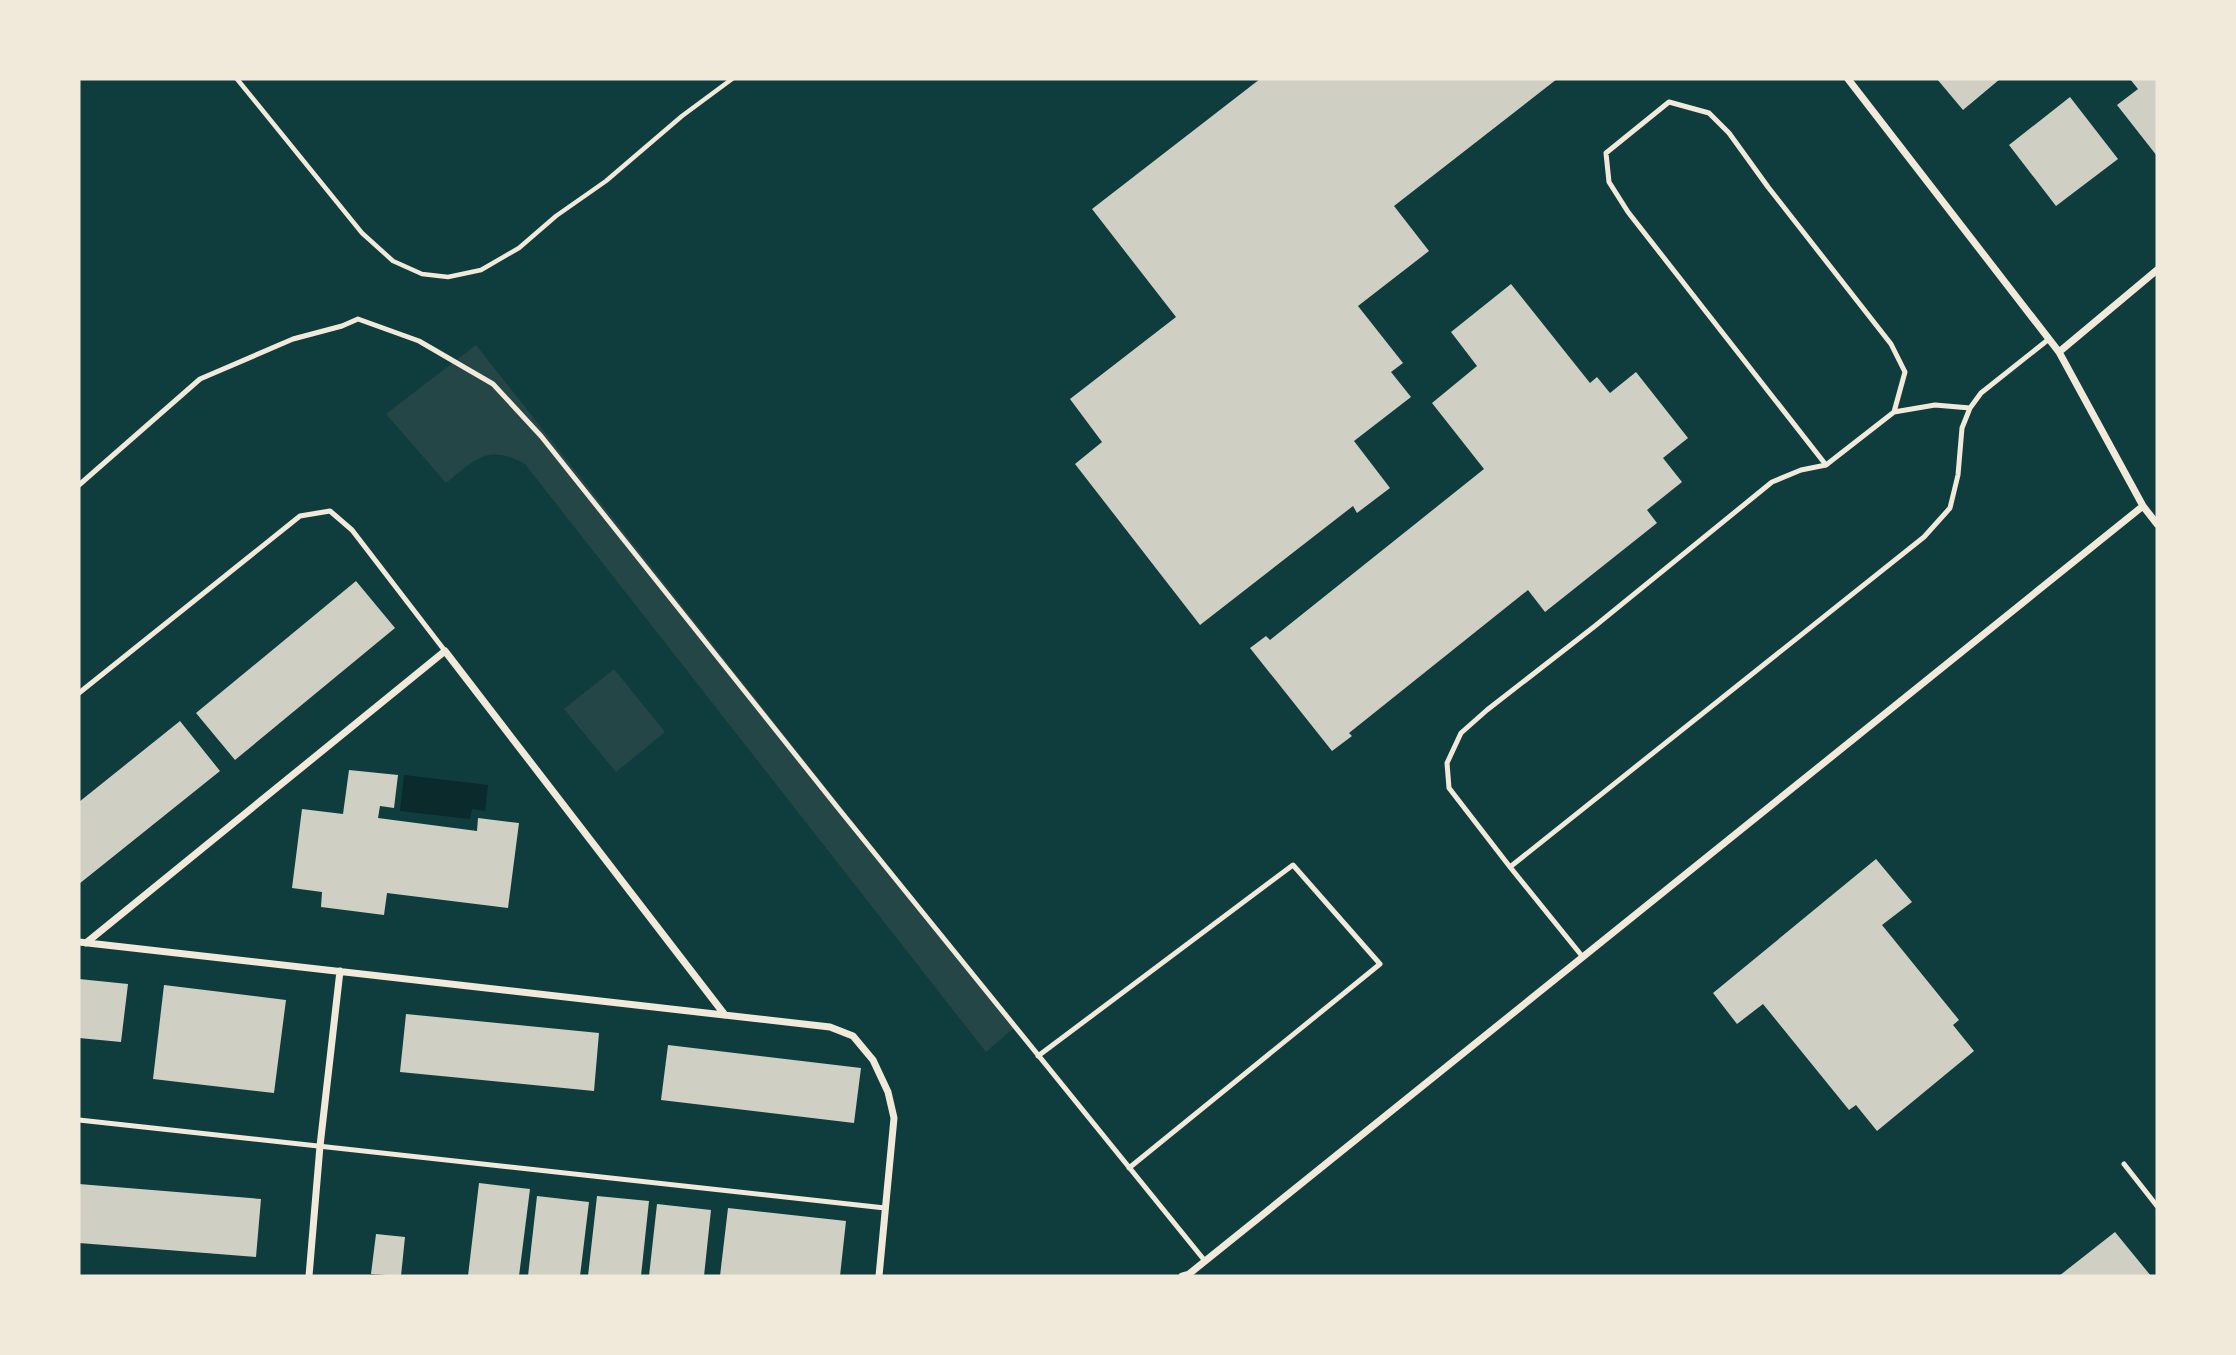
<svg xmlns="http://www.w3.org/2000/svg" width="2236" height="1355" viewBox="0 0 2236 1355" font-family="'Noto Sans',sans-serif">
  <rect width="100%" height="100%" fill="#0f3d3e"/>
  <path fill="#244646" d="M476,345l539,682 -29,25 -461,-588c-38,-21 -50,-4 -79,19l-60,-69z
    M614,669l51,63 -49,40 -52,-63z"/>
  <path fill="#0a2a2b" d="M404,775l84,10 -3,26 -13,-2 -2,10 -70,-8z"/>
  <path fill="#cfcfc3" d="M1260,79h297l-163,127 35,45 -71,55 45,57 -12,9 20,25 -57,44 36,47 -33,25 -4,-7 -153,119 -125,-161 27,-22 -32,-43 106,-82 -84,-108z
    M1937,79h63l-37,31z
    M2130,79h27v77l-40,-51 21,-16z
    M2070,97l48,62 -62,47 -47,-61z
    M1511,284l79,99 7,-6 13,16 26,-21 52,66 -25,20 19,24 -35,28 10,13 -112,89 -17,-22 -179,143 3,3 -20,15 -82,-103 16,-12 4,4 214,-171 -52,-66 45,-37 -26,-34z
    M356,581l39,47 -160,132 -39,-47z
    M180,721l40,50 -141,113v-82z
    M349,770l49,5 -4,33 -14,-2 -2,12 99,13 1,-13 41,5 -11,85 -121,-15 -3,22 -63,-8 1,-15 -30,-4 10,-79 41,5z
    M1876,859l36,43 -30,23 77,95 -6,5 21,26 -97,80 -21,-26 -7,5 -86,-106 -26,20 -24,-31z
    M79,979l49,5 -7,58 -42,-4z
    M164,985l122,15 -12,93 -121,-14z
    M406,1014l193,19 -5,58 -194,-19z
    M668,1045l193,23 -7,55 -193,-23z
    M479,1183l51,6 -11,87h-51z
    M79,1184l182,15 -5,58 -177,-14z
    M537,1196l52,6 -9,74h-52z
    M597,1196l52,5 -8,75h-53z
    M657,1204l54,6 -7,66h-55z
    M728,1208l118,13 -6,55h-120z
    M2115,1232l36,44h-92z
    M376,1234l29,3 -4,39 -30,-2z"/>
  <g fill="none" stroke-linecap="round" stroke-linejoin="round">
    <path stroke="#f1e9da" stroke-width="4.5" d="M237,79l125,154 31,28 29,13 26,3 33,-7 38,-22 37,-32 50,-35 76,-65 50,-37"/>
    <path stroke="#f1e9da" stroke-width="5" d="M1826,465l-198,-253 -19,-30 -3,-29 63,-51 40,11 20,20 39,54 123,157 14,28 -11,40
      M79,485l121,-106 93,-40 49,-13 16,-7 61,22 74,43 48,52 297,372 367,453
      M79,693l221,-177 30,-5 22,19 93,121
      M1510,867l-61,-79 -2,-25 14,-30 26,-23 108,-84 177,-144 29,-12 25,-5 68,-53 41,-7 35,3
      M1582,956l-72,-89 414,-330 26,-29 8,-33 4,-47 8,-20 11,-15 68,-54
      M1038,1056l255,-191 87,99 -251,204
      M79,1120l806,88
      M2124,1164l33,42"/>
    <path stroke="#f1e9da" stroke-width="7" d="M1848,79l211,273 84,154 14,18
      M2059,352l98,-82
      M79,942l751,85 23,9 20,24 15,32 6,26 -15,158
      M86,943l359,-292 280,364
      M309,1276l11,-130 20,-175
      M1182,1276l7,-2 954,-768"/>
  </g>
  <rect width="2236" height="1355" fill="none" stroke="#f1e9da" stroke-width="161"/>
</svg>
